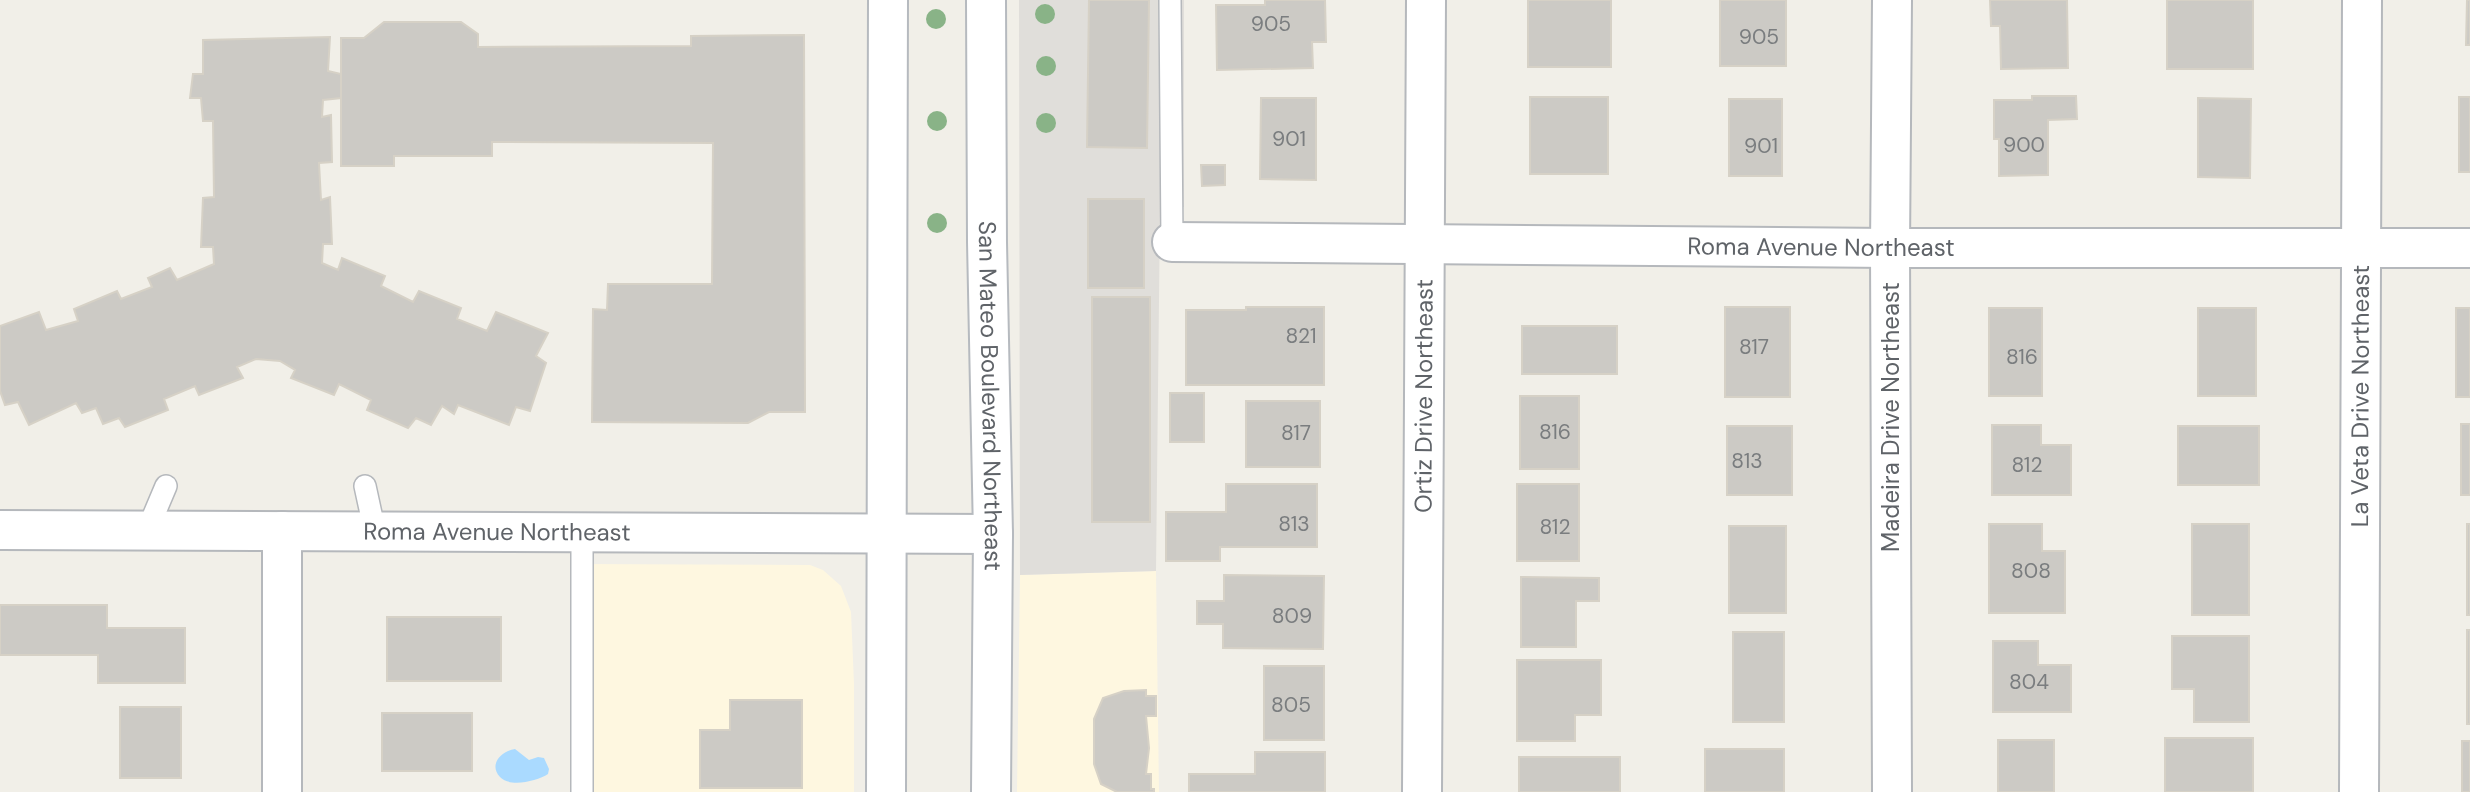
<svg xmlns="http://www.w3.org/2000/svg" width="2470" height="792" viewBox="0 0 2470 792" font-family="'DM Sans',sans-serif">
  <rect width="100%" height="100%" fill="#f1efe8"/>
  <path fill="#fef7e0" d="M571,564l239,1 13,5 18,16 10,26 3,72v108h-282z
    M1156,571l3,221h-142l3,-217z"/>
  <path fill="#e0deda" d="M1019,0h165v207l-24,3 -4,361 -136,4z"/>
  <path fill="#aadaff" d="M515,749l14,11 9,-3 6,1 5,11 -1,5c-11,7 -38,14 -48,3 -12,-13 2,-26 15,-28z"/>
  <path fill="#cccac5" stroke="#d6d1c6" stroke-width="2" d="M1089,0h60l-2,148 -60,-1z
    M1265,0h60l1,42h-14l1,26 -96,2 -1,-65h49z
    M1528,0h83v67h-83z
    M1720,0h66v66h-66z
    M1990,0h77l1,68 -67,1 -1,-43h-9z
    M2167,0h86v69h-86z
    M2467,0h3v45h-4z
    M384,22h77l17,12v13l213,-1v-10l113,-1 1,377h-36l-21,11 -156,-1 1,-113 14,1 1,-26h104l1,-141 -221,-1v14h-98v10h-53v-128h23z
    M330,37l-2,34 13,3v24l-18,2 -1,17 9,-2 1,47 -13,1 2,37 9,-3 2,47h-9l-1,19 16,7 4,-12 43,18 -4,10 32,16 6,-11 42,17 -4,11 30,12 9,-19 52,21 -12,23 10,7 -16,48 -14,-4 -7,18 -51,-20 -4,9 -12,-8 -11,19 -15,-7 -8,10 -41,-18 4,-10 -32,-16 -5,11 -43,-17 4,-8 -15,-9 -24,-2 -19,8 6,11 -44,17 -4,-9 -31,13 4,11 -43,17 -6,-9 -16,6 -7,-16 -14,5 -6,-10 -47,22 -11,-23 -13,3 -5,-14v-65l39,-14 7,18 32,-9 -4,-12 43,-18 4,8 31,-12 -4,-9 22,-10 7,12 37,-16 -1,-17h-12l2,-49 11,-1 -1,-76h-10l-2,-23h-11l3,-24h10v-34z
    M2032,96h44l1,23 -29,1v55l-49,1v-37h-5v-39h38z
    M1530,97h78v77h-78z
    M2459,97h11v75h-11z
    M1261,98h55v82l-56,-1z
    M2198,98l53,1 -1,79 -52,-1z
    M1729,99h53v77h-53z
    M1201,165h24v20l-23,1z
    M1088,199h56v89h-56z
    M1092,297h58v225h-58z
    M1246,307h78v78h-138v-75h60z
    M1725,307h65v90h-65z
    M1989,308h53v88h-53z
    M2198,308h58v88h-58z
    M2456,308h14v89h-14z
    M1522,326h95v48h-95z
    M1170,393h34v49h-34z
    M1520,396h59v73h-59z
    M1246,401h74v66h-74z
    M2461,424h9v71h-9z
    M1992,425h49v20h30v50h-79z
    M1727,426h65v69h-65z
    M2178,426h81v59h-81z
    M1226,484h91v63h-97v14h-54v-49h60z
    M1517,484h62v77h-62z
    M1989,524h53v27h23v62h-76z
    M2192,524h57v91h-57z
    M2467,524h3v91h-3z
    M1729,526h57v87h-57z
    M1224,575l100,1 -1,73 -100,-1v-24h-26v-23h27z
    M1521,577l78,1v23h-23v46h-55z
    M0,605h107v23h78v55h-87v-28h-98z
    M387,617h114v64h-114z
    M2467,630h3v94h-3z
    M1733,632h51v90h-51z
    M2172,636h77v86h-55v-33h-22z
    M1993,641h45v24h33v47h-78z
    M1517,660h84v55h-26v26h-58z
    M1264,666h60v74h-60z
    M1146,690v6h10v20h-10l3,32 -3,26h5v15h3v3h-37l-16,-8 -7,-20v-45l9,-21 21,-7z
    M730,700h72v88h-102v-58h30z
    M120,707h61v71h-61z
    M382,713h90v58h-90z
    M2165,738h88v54h-88z
    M1998,740h56v52h-56z
    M2462,741h8v51h-8z
    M1705,749h79v43h-79z
    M1255,752h70v40h-136v-18h66z
    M1519,757h101v35h-101z"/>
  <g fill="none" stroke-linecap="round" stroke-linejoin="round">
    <defs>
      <path id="lane" d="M1170,0l2,242
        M365,486l10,46
        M147,531l19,-45
        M582,533v259"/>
      <g id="street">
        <path id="s1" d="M1172,242l718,6h580"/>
        <path id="s2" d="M0,530l993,4"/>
        <path d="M282,792v-261"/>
        <path id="s3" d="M1422,792l4,-792"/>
        <path d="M1892,792l-2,-544 2,-248"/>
        <path id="s4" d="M2359,792l3,-792"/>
      </g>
      <g id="secondary">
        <path id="s5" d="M986,0l1,242 6,292 -2,258"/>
        <path d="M886,792l2,-792"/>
      </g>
    </defs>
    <use href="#lane" stroke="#b5b8bc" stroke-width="24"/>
    <use href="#street" stroke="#b5b8bc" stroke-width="42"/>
    <use href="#secondary" stroke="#b6babf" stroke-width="42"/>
    <use href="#lane" stroke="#fff" stroke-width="21"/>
    <use href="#street" stroke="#fff" stroke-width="38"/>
    <use href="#secondary" stroke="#fff" stroke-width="38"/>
  </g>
  <g fill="#89b387">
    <circle cx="1045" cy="14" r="10"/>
    <circle cx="936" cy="19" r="10"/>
    <circle cx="1046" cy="66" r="10"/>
    <circle cx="937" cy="121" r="10"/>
    <circle cx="1046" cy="123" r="10"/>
    <circle cx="937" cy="223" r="10"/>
  </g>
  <g text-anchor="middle" stroke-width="7" stroke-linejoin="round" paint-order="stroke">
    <g font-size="21" fill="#7a7d7f">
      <text x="1271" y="31">905</text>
      <text x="1759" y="44">905</text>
      <text x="1289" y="146">901</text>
      <text x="2024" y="152">900</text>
      <text x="1761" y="153">901</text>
      <text x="1301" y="343">821</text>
      <text x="1754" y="354">817</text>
      <text x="2022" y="364">816</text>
      <text x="1555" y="439">816</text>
      <text x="1296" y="440">817</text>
      <text x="1747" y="468">813</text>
      <text x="2027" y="472">812</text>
      <text x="1294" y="531">813</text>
      <text x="1555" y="534">812</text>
      <text x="2031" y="578">808</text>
      <text x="1292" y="623">809</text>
      <text x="2029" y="689">804</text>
      <text x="1291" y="712">805</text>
    </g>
    <g font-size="24" fill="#5f6368" stroke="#fff">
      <text dy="8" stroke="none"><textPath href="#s1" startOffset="649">Roma Avenue Northeast</textPath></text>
      <text dy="8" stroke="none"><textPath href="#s5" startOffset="396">San Mateo Boulevard Northeast</textPath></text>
      <text dy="8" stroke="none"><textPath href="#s3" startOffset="396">Ortiz Drive Northeast</textPath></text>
      <text dy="8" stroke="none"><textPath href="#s4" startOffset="396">La Veta Drive Northeast</textPath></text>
      <text transform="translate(1891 417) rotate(-90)" y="8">Madeira Drive Northeast</text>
      <text dy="8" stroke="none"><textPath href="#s2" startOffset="497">Roma Avenue Northeast</textPath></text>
    </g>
  </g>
</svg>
